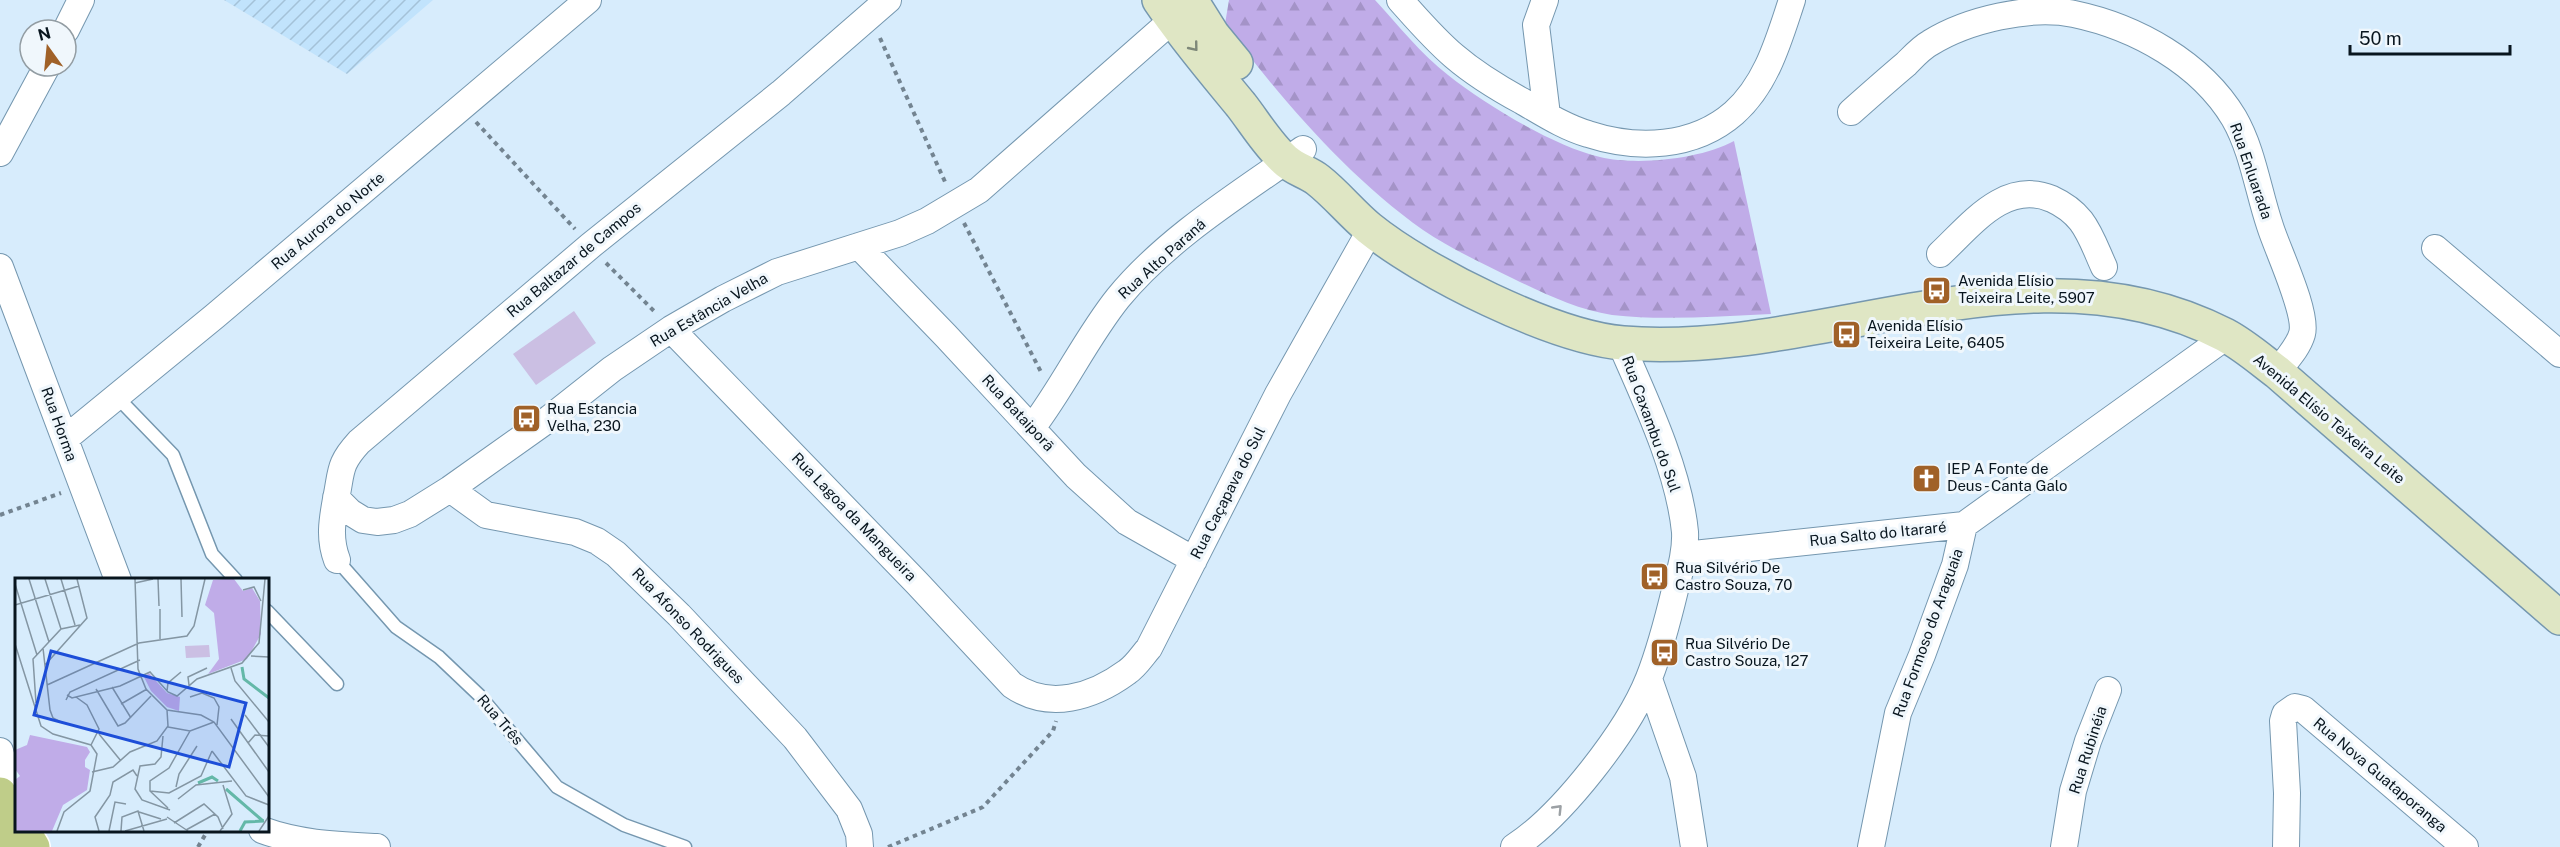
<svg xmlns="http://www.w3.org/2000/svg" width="2560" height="847" viewBox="0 0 2560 847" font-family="'Public Sans',sans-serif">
  <defs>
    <pattern id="industrial-furrows" width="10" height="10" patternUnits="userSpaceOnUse" patternTransform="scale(1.5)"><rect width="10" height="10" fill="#c1e3fc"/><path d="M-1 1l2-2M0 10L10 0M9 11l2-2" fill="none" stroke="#a4c2d8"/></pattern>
    <pattern id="forest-firs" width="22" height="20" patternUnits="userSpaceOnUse" patternTransform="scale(1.5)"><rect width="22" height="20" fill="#c0ace8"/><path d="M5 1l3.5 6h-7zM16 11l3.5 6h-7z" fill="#a493c7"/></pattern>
  </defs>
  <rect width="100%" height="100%" fill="#d7ecfc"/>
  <path fill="url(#industrial-furrows)" d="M224,0h209l-86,74z"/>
  <path fill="#cbbfe3" d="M574,311l22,32 -60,42 -23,-31z"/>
  <path fill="url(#forest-firs)" d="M1229,0h146c23,25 46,54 73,75 38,30 105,71 152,82 37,9 101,2 134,-16l37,173c-52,2 -107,7 -159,1 -34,-5 -67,-21 -98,-36 -30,-15 -63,-30 -91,-49 -75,-53 -144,-133 -198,-206z"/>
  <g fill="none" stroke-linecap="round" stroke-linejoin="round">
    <defs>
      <path id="service" d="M117,397l56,58 39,99 24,26
        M337,560l59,67 43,30 40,38 78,92 67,38 61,22
        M267,611l70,73"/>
      <path id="minor" d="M1400,0c17,19 34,39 54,56 21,18 44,32 68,45 21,12 42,26 66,33 49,16 106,14 146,-21 33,-29 45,-74 58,-113
        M1545,0l-9,25 11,90
        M66,30l15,-30
        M1851,112c18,-16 36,-32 55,-48 7,-7 15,-16 24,-21 37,-23 100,-38 144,-29 62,13 127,49 160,104 19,33 24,73 36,108 7,23 38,87 32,108 -4,14 -16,26 -25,38
        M0,153l47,-87
        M859,246l87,90 130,140 51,46 67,38
        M2435,248l125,106
        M1940,254c31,-29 65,-75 112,-55 11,5 21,12 29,22 10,13 16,31 23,46
        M0,267l118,313
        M671,329l246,254 95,102c37,26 81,12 115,-13 9,-6 15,-16 22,-24l129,-254 93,-165
        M1032,428c32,-42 54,-90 86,-130 49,-60 123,-105 185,-149
        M66,438l149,-122 373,-316
        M450,489l36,26 89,17 22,9 19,13 63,61 116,123 54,71 10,25 1,13
        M336,498l14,14 13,8 14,2 17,-2 16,-6 40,-25 100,-71 62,-49 59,-40 52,-30 54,-27 123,-39 27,-12 52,-31 207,-182
        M1684,555l280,-30 263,-189
        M337,560c-8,-21 -5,-39 -1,-61 6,-28 2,-34 23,-57l231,-196 191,-153 107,-93
        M1649,679l34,98 11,70
        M0,751l16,58
        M262,830c38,14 75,15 115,17
        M1514,847c48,-31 114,-116 135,-169 11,-28 19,-59 26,-88 5,-19 11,-38 10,-58 -6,-62 -40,-133 -65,-190
        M1871,847l27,-134 24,-58 33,-90 9,-40
        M2064,847l9,-56 15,-50 20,-51
        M2286,847l1,-54 -4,-72 2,-7 10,-7 8,2 162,138"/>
      <path id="secondary" d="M1159,0c25,37 54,71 82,105 14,18 27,40 44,55 9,9 23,12 33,20 18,14 33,33 51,48 54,44 184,109 254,115 200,16 410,-108 602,-8 19,10 36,25 52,37l283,246
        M1191,0l22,35 23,28"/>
      <path id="primary" d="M0,794l16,27
        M23,830l10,17
        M0,841l4,6"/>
    </defs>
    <use href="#service" stroke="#7597af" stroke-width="15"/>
    <use href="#minor" stroke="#7597af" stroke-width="28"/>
    <use href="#secondary" stroke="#7597af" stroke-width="36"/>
    <use href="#primary" stroke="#fff" stroke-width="36"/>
    <path stroke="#738491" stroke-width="4" stroke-dasharray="4.5 4.5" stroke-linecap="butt" d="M880,38l66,146
      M476,122l99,107
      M964,223l78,151
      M606,263l50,50
      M0,515l61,-22
      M198,847l10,-17
      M888,847l95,-40 70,-76 3,-10"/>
    <use href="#service" stroke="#fff" stroke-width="12"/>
    <use href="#minor" stroke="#fff" stroke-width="26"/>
    <use href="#secondary" stroke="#dfe6c4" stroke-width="33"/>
    <use href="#primary" stroke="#bfcd89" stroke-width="33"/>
  </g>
  <defs><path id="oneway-chevron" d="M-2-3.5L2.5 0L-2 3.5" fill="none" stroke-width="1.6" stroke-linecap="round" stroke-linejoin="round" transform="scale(1.5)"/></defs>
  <use stroke="#7e8879" href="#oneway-chevron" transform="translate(1194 47) rotate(51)"/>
  <use stroke="#9ca1a5" href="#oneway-chevron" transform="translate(1558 809) rotate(-46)"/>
  <defs>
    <symbol id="bus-square" viewBox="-11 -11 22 22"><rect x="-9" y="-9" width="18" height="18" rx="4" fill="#a06128" stroke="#f0f7fc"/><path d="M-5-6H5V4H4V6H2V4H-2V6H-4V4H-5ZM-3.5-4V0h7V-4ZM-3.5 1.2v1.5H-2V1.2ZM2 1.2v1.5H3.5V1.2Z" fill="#fff"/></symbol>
    <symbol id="church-square" viewBox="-11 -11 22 22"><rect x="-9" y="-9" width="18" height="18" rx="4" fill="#a06128" stroke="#f0f7fc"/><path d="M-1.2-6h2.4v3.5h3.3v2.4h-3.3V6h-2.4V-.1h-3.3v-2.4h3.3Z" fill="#fff"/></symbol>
  </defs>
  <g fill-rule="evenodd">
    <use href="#bus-square" x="1920" y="274" width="33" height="33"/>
    <use href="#bus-square" x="1830" y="318" width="33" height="33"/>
    <use href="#bus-square" x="510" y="402" width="33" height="33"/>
    <use href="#church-square" x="1910" y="462" width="33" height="33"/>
    <use href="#bus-square" x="1638" y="560" width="33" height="33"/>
    <use href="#bus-square" x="1648" y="636" width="33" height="33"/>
  </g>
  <g text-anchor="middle" stroke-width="6" stroke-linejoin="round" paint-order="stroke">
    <g font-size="15" fill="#08151e" stroke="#f0f7fc">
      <text transform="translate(2251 171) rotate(71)" y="5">Rua Enluarada</text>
      <text transform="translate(328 221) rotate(-40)" y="5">Rua Aurora do Norte</text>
      <text transform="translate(1162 259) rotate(-42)" y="5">Rua Alto Paraná</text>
      <text transform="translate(574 260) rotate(-40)" y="5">Rua Baltazar de Campos</text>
      <text transform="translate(709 310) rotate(-30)" y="5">Rua Estância Velha</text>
      <text transform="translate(1018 413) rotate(47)" y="5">Rua Bataiporã</text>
      <text transform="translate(2329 419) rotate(40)" y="5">Avenida Elísio Teixeira Leite</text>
      <text transform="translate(59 424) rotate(70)" y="5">Rua Horma</text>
      <text transform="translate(1651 424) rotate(70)" y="5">Rua Caxambu do Sul</text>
      <text transform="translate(1228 493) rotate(-63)" y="5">Rua Caçapava do Sul</text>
      <text transform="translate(854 517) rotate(46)" y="5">Rua Lagoa da Mangueira</text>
      <text transform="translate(1878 534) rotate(-6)" y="5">Rua Salto do Itararé</text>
      <text transform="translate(688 626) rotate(46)" y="5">Rua Afonso Rodrigues</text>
      <text transform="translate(1928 633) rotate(-70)" y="5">Rua Formoso do Araguaia</text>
      <text transform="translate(500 720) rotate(49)" y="5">Rua Três</text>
      <text transform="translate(2088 750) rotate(-72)" y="5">Rua Rubinéia</text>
      <text transform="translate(2380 775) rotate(40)" y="5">Rua Nova Guataporanga</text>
    </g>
    <g font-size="15" fill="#08151e" stroke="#f0f7fc" text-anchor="start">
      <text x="1958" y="286">Avenida Elísio<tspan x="1958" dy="17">Teixeira Leite, 5907</tspan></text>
      <text x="1867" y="331">Avenida Elísio<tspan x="1867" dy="17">Teixeira Leite, 6405</tspan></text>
      <text x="547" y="414">Rua Estancia<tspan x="547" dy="17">Velha, 230</tspan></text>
      <text x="1947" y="474">IEP A Fonte de<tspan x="1947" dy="17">Deus - Canta Galo</tspan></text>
      <text x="1675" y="573">Rua Silvério De<tspan x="1675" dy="17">Castro Souza, 70</tspan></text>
      <text x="1685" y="649">Rua Silvério De<tspan x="1685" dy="17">Castro Souza, 127</tspan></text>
    </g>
  </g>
  <g transform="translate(15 578)">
    <rect width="254" height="254" fill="#d7ecfc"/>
    <path d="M194,67l1,12 -24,1 -1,-12z" fill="#cbbfe3"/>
    <path d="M210,1h9l9,12 9,-3 8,13 1,33 -14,25 -39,15 11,-15 -5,-46 -9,-8 8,-25zM134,95l18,20 13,4 -1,14 -12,-4 -16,-16 -7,-14zM15,157l57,12 3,5 -5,8v7l5,3 -3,20 -24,15 -11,26h-37v-51l5,-4 -5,-7v-19l12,-5z" fill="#c0ace8"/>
    <path fill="none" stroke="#64b8a8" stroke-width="3" d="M227,89l2,12 25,19M183,205l14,-6 6,4M211,211l37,32M225,253l5,-9 19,-1"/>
    <path fill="none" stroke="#8496a3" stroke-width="1.5" d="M14,1l20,63M30,1l16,50M46,1l14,46M120,1l3,90 8,20 21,21 34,5 13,7 55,75M143,1l1,27M166,1l1,38M120,5l18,-4M0,6l22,71M228,12l11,-3 7,14M0,27l64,-19M145,31v30M0,66l26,82 12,8 38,11 6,9 -7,37 -26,21 -7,19M28,70l7,62 3,8 10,5M236,78l18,1M30,87l42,-47 -10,-39M216,90l4,13 34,41M32,107l92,-42 48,-7 7,-10 11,-47M174,107l-1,-8 19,-9M97,109l19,31M81,111l22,37 7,-3 26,-27M152,113l1,-8 13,-11M52,117l5,3 48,-12 30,-14 18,20 9,4 20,-17 45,-16 17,-20 6,-64M61,119l11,8 12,24 -8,16M175,119l12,-4 12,5 5,9 -2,18M51,122l4,-8 70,-32M21,125l-3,-44 28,-30 19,-4M106,126l26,-15M230,137l24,32M216,141l38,53M153,149l22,4 24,-9M84,156l22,27M148,158l-2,21 -6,7 -15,2 -5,23 7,11 28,10M233,165l7,-8 14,1M197,173l34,45 23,9M77,194l21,-5 17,-15 27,-11 11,-15 -1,-16M161,209l3,-13 18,-28M135,213l19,2 32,-17 11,-25M163,221l18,-14 36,-4M153,230l-18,-17v-10l19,-13 21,-37M124,234l22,7M152,239l21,14M159,245l30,-19 14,13 5,12M171,252l29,-16M84,253l-4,-14 15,-22 3,-13 20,-12 4,6M94,253l6,-29 11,2M106,253l1,-14 16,-6 6,20M110,253l42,-12M205,253l12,-17 -9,-29M244,253l10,-15"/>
    <path fill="#1d4ed8" fill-opacity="0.15" stroke="#1d4ed8" stroke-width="3" d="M36,73l195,52 -17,64 -195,-52z"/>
    <rect width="254" height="254" fill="none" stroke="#08151e" stroke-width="3"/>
  </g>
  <g transform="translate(48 48) rotate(345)"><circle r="28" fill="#f0f7fc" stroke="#939da3" stroke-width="1.5"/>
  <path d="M0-4.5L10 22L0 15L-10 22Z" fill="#a06128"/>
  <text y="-9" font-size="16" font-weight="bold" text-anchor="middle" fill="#08151e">N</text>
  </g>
  <path d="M2350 45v9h160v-9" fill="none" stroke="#08151e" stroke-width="3"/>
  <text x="2359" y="45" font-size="18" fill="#08151e" stroke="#f0f7fc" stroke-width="4.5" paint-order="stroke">50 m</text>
</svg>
